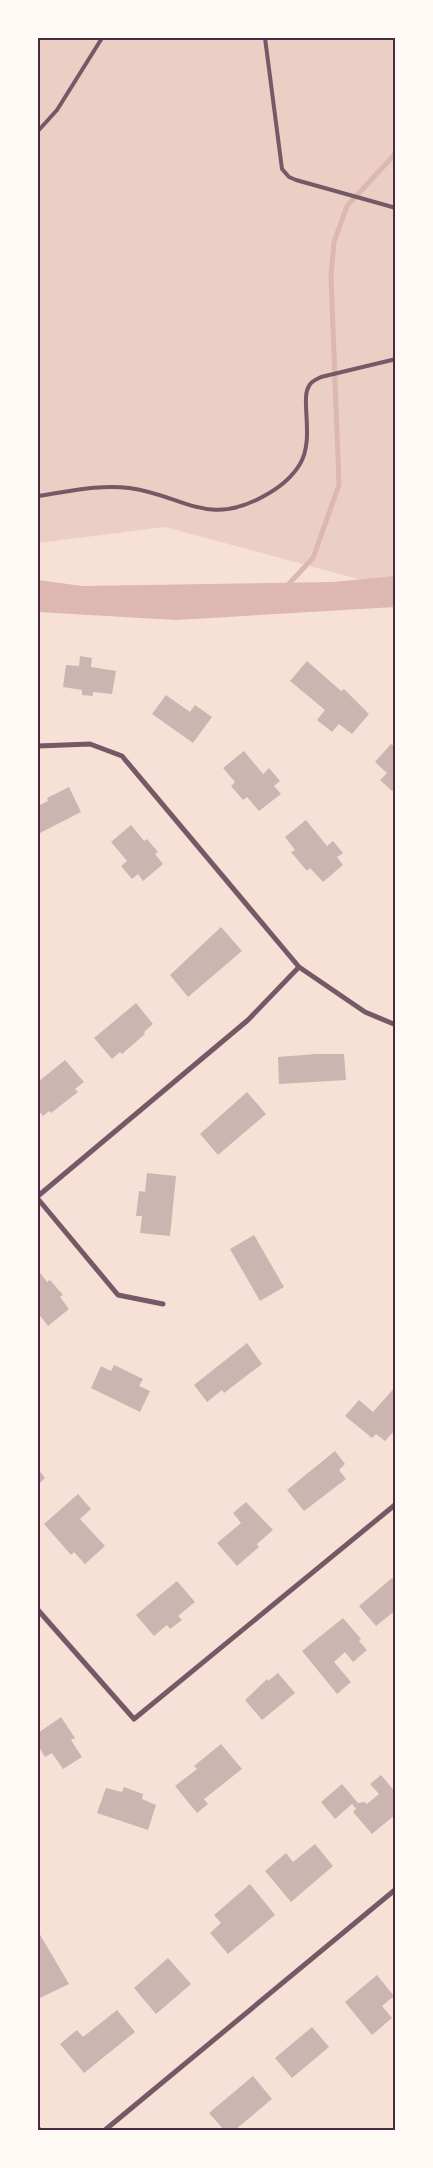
<svg xmlns="http://www.w3.org/2000/svg" width="433" height="2168" viewBox="0 0 433 2168" font-family="'Titillium Web',sans-serif">
  <rect width="100%" height="100%" fill="#f7e1d7"/>
  <path fill="#ebcfc5" d="M38,38h357v551l-230,-62 -127,16z"/>
  <path fill="#dcb8b0" d="M395,576v31l-219,13 -138,-8v-32l44,6 250,-4z"/>
  <g fill="none" stroke-linecap="round" stroke-linejoin="round">
    <path stroke="#dcb8b0" stroke-width="5" d="M285,588l28,-30 26,-73 -8,-209 3,-34 13,-36 49,-53"/>
  </g>
  <path fill="#ccb4b1" d="M80,656l12,2 -1,9 25,4 -4,23 -19,-2v4l-11,-1v-5l-19,-3 3,-22 13,1z
    M307,661l34,30 3,-2 25,25 -17,20 -13,-10 -7,8 -15,-12 8,-10 -35,-29z
    M166,695l24,17 5,-7 17,12 -19,26 -41,-29z
    M391,744l5,3v40l-4,4 -12,-11 7,-7 -12,-11z
    M244,751l19,23 6,-6 11,13 -6,5 7,8 -22,17 -12,-14 -4,3 -12,-14 4,-4 -12,-14z
    M69,787l12,25 -43,22v-28l10,-5 -1,-3z
    M306,820l21,26 6,-5 10,12 -6,4 6,8 -20,17 -13,-14 -3,3 -16,-19 4,-2 -10,-13z
    M131,825l13,16 3,-2 11,13 -3,2 8,10 -20,17 -5,-7 -6,5 -11,-13 6,-5 -16,-19z
    M221,927l21,24 -54,46 -18,-22z
    M136,1003l17,21 -9,8 1,2 -23,20 -2,-2 -8,7 -18,-21z
    M316,1054h28l2,26 -67,4 -1,-27z
    M65,1060l19,22 -9,7 3,3 -27,21 -2,-2 -6,5 -5,-6v-28z
    M247,1092l19,22 -48,41 -18,-21z
    M147,1173l29,3 -6,60 -30,-3 2,-17h-6l3,-25 6,1z
    M254,1235l30,52 -24,14 -30,-52z
    M38,1270l9,12 3,-2 13,15 -3,2 9,12 -21,17 -10,-13z
    M247,1343l15,21 -38,29 -2,-3 -15,12 -13,-17z
    M114,1365l29,14 -4,7 11,5 -10,21 -49,-24 10,-22 10,5z
    M396,1386v43l-11,12 -9,-7 -4,4 -27,-22 14,-16 14,12z
    M335,1451l10,13 -6,6 7,9 -42,32 -17,-21z
    M38,1469l7,9 -7,7z
    M78,1494l13,15 -11,10 25,27 -20,18 -11,-12 -3,3 -27,-31z
    M246,1502l27,28 -16,14 2,3 -22,19 -20,-23 24,-20 -8,-10z
    M392,1578l4,4v28l-20,16 -17,-20z
    M177,1581l18,21 -17,14 4,4 -12,9 -3,-4 -13,11 -18,-21z
    M343,1618l18,21 -2,2 8,9 -14,12 -8,-10 -11,10 17,20 -14,12 -35,-43z
    M278,1673l17,20 -33,27 -17,-20 22,-21 1,2z
    M61,1717l14,21 -4,2 11,17 -19,12 -11,-16 -7,4 -7,-12v-12z
    M221,1744l21,25 -38,30 4,5 -11,9 -22,-27 22,-17 -3,-3z
    M381,1775l15,18v21l-24,20 -19,-22 3,-3 -4,-5 -17,15 -14,-17 21,-18 16,19 6,-1 3,2 12,-10 -9,-10z
    M124,1787l19,7 -1,5 14,6 -8,25 -51,-17 9,-25 16,4z
    M315,1844l18,22 -42,36 -26,-31 21,-18 7,9z
    M250,1884l25,31 -47,39 -18,-21 11,-10 -7,-8z
    M39,1933l30,51 -31,15v-65z
    M168,1958l23,26 -35,30 -22,-26z
    M377,1975l17,21 -12,10 10,12 -20,17 -27,-33z
    M117,2010l18,22 -51,41 -24,-29 17,-14 6,7z
    M312,2027l17,20 -37,31 -17,-20z
    M253,2076l19,23 -37,31h-11l-15,-17z"/>
  <g fill="none" stroke-linecap="round" stroke-linejoin="round">
    <path stroke="#755966" stroke-width="4" d="M265,38l17,131 7,8 7,3 100,28
      M38,131l19,-21 45,-72
      M38,496c29,-4 61,-12 91,-8 54,7 78,40 135,8 15,-8 27,-17 36,-32 15,-25 0,-65 9,-78 2,-5 8,-7 12,-9l75,-18"/>
    <path stroke="#755966" stroke-width="5" d="M38,746l52,-2 32,12 177,211 66,45 31,13
      M38,1196l210,-176 51,-53
      M38,1199l80,96 45,9
      M38,1610l96,109 262,-215
      M38,2128l1,2
      M105,2130l291,-241"/>
  </g>
  <rect width="433" height="2168" fill="none" stroke="#fffaf5" stroke-width="78"/>
  <rect x="39" y="39" width="355" height="2090" fill="none" stroke="#4a2c40" stroke-width="2"/>
</svg>
